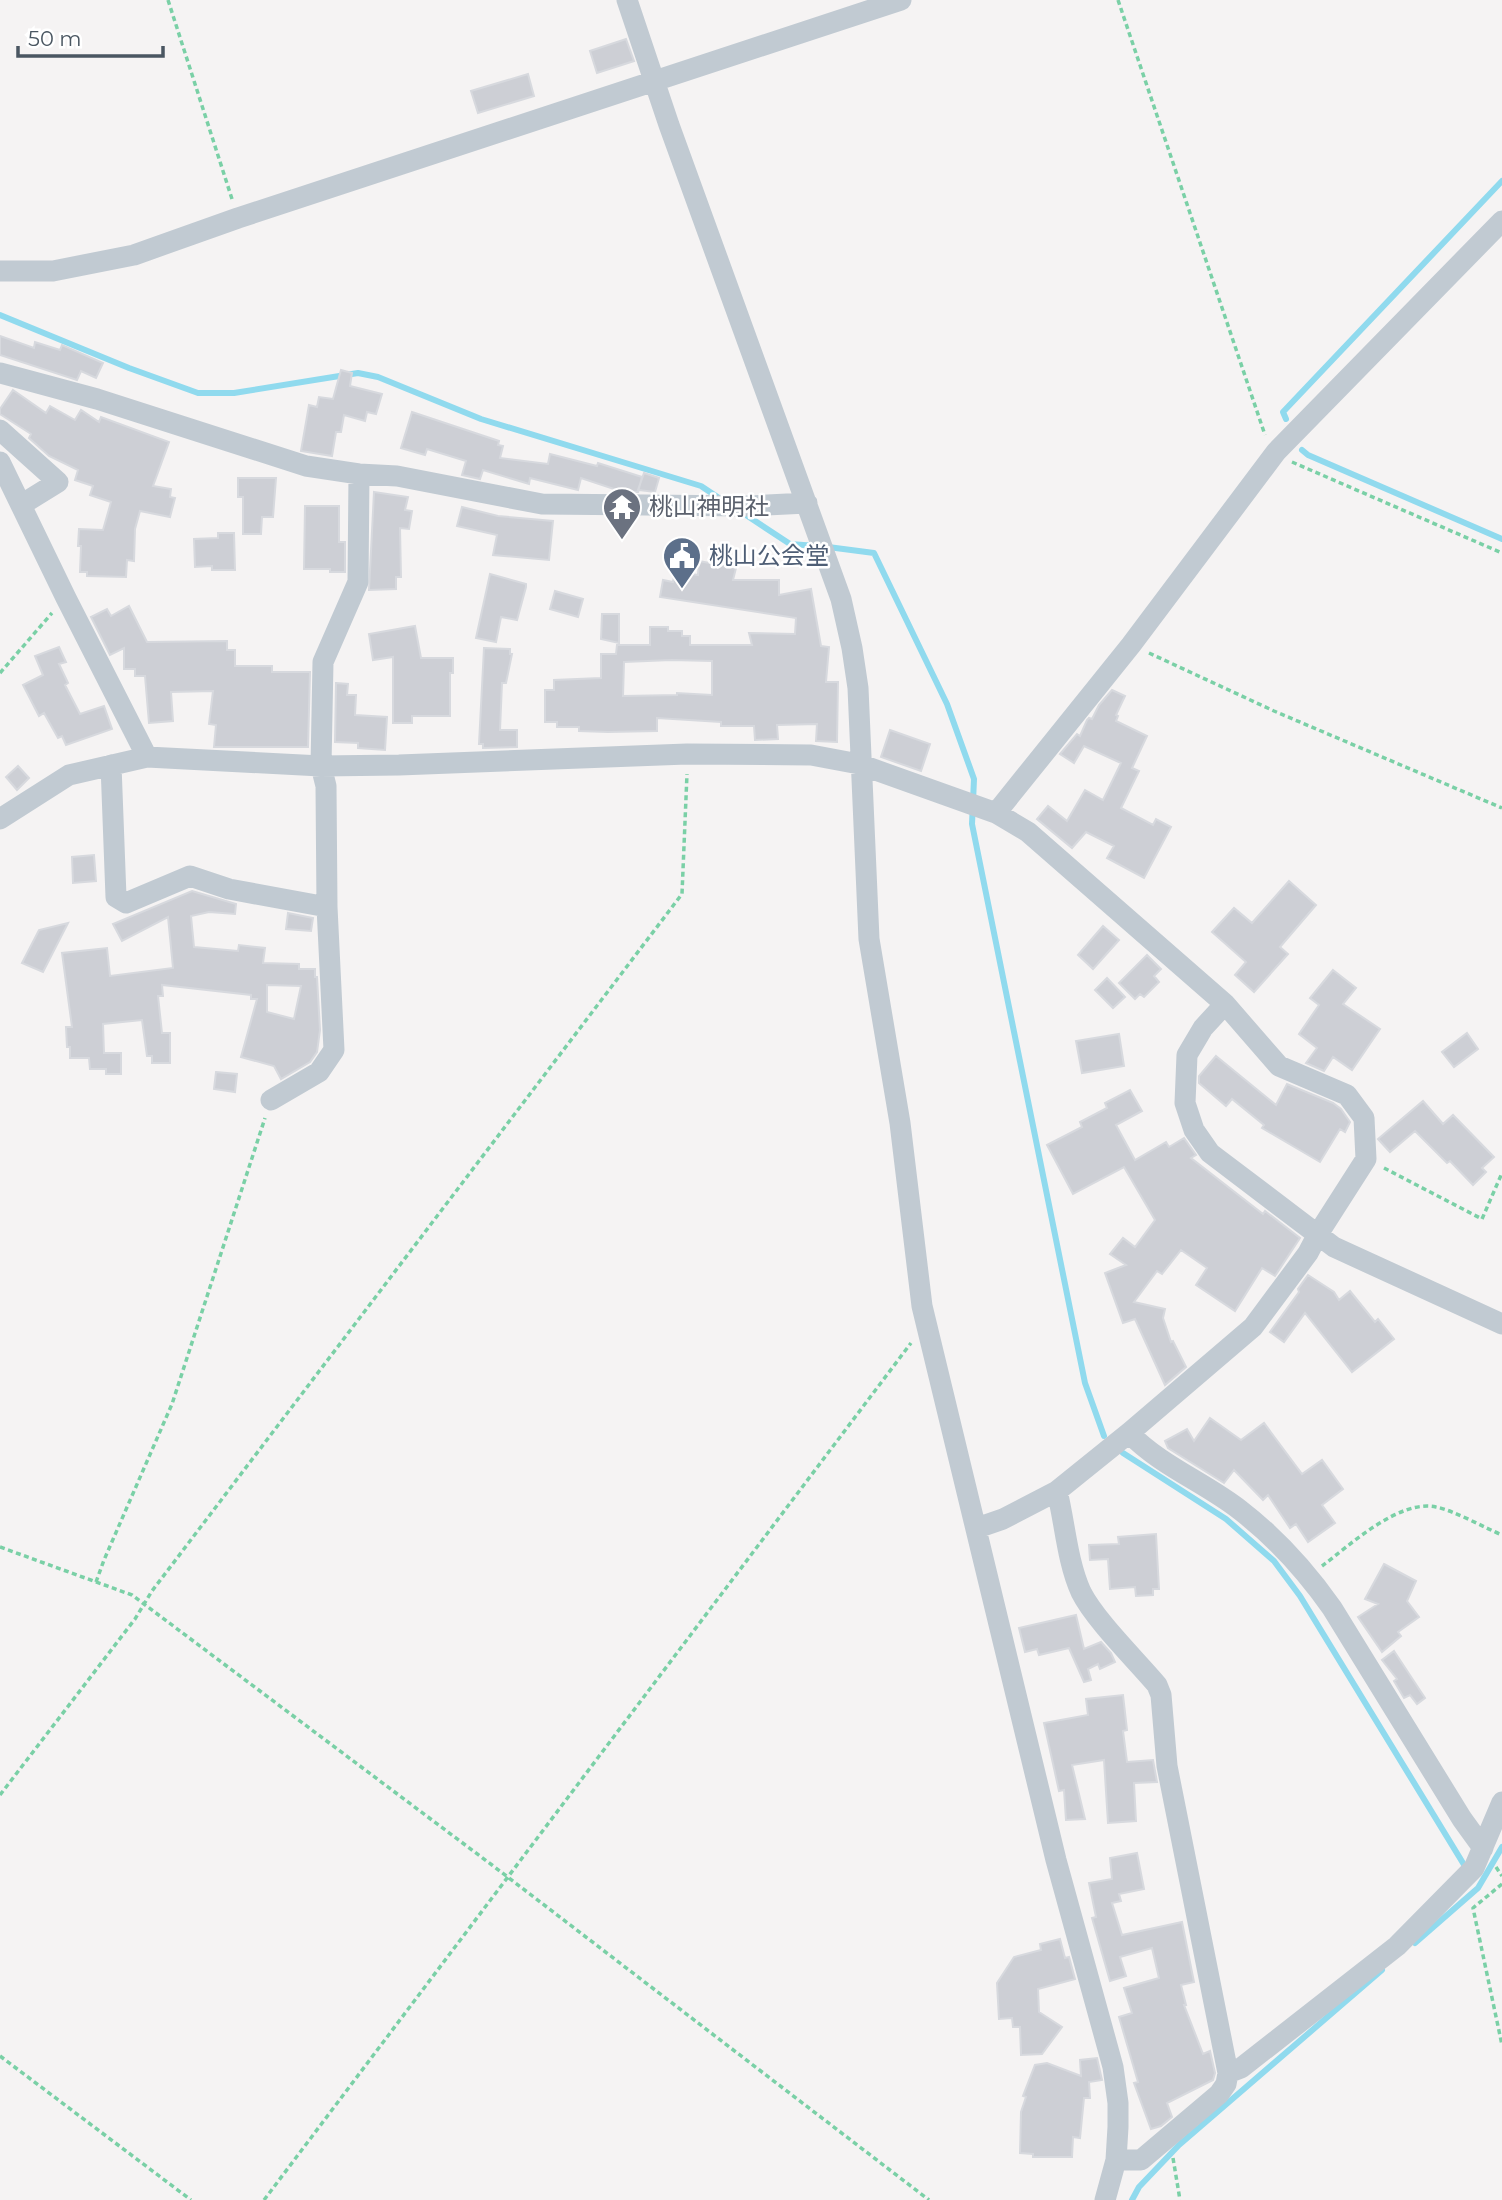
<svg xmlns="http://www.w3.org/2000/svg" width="1502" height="2200" viewBox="0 0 1502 2200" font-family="Montserrat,'Noto Sans JP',sans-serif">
  <rect width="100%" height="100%" fill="#f5f3f3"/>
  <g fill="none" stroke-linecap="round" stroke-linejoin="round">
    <path stroke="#90daee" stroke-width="6" d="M0,315l129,53 69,25h36l124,-20 20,4 103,42 220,67 21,14
      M1286,419l-3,-7 219,-231
      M1302,450l6,5 194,84
      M743,513l47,31 27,2
      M828,547l46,6 73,151 27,75 -2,45 113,559 19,53
      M1123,1453l103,66 48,42 26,35 166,272
      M1415,1943l63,-55 24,-41
      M1132,2200l7,-13 40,-42 203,-175"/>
  </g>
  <path fill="#cdcfd5" stroke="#d7d9de" stroke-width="2" fill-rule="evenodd" d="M626,39l8,22 -37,12 -7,-22z
    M528,74l6,22 -56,17 -7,-22z
    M0,336l34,12 1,-6 25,8 2,-5 41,18 -7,15 -15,-7 -4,9 -77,-25z
    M341,370l11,3 -2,13 32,8 -6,20 -9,-2 -2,9 -21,-6 -3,17h-5l-4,24 -31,-5 8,-46 8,2 2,-10 14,2z
    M13,390l33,23 4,-7 25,14 6,-10 18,12 2,-5 68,25 -16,44 18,3 -1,8 5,1 -5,19 -30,-6 -5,18 -1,32 -7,-1 -1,17 -39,-1v-4h-7l1,-26h-3l1,-17 24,1 8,-28 -21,-7 3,-9 -18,-6 3,-10 -29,-14 -20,-18 2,-4 -31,-20v-5z
    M412,412l87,29 -1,4 5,1 -3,12 48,6 2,-10 47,12 1,-3 44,14 -4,15h-15l-42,-14 -3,12 -48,-12 -1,6 -46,-14 -3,9 -18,-4 4,-14 -39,-12 -2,6 -24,-7z
    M644,473l15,5 -4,14 -17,-2z
    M238,478h38l-3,39h-11l-1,17h-18v-37h-5z
    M374,492l34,5 -3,13 7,1 -3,18 -9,-1 1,49h-5v12l-27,1z
    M305,506h34v36h6v30h-15v-3h-26z
    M462,507l36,9 55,5 -4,39 -56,-5 4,-20 -40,-9z
    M218,533h16l1,37h-23v-4l-17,1 -1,-28 24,-1z
    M699,561l37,7 -3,12h46v15l32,-6 10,57 8,1 -3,35h12l-1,60 -21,-1 1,-17 -40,1 1,14 -23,1 -1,-14h-33v-4l-64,-4v13l-49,1 -29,-1v-4h-22v-5h-12v-32h9v-10l47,-2v-24h15l1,-9h33v-18h18v4h14v5h8v9h62l-3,-12 46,1 1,-16 -136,-21 3,-17 10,2 1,-5 5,1v-6l19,3zM671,660l41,1v34l-35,-2v2l-54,1 1,-34z
    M490,574l36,10v3l-9,33 -16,-3 -5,25 -20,-4z
    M555,591l28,8 -5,18 -28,-8z
    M129,606l18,36 80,-1v9h8v16h37v6h38l-2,75h-94l2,-22 -7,-1 4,-33 -42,1 2,29 -24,2 -4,-47h-10v-7h-11v-21l-14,7 -19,-38 16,-8 4,7z
    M602,614h17v29l-18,-4z
    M415,626l6,32h32v15h-3v43h-38v7h-19v-66l-20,3 -4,-26z
    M59,647l7,15 -7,2 9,19 -3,2 15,29 24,-8 8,23 -46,16 -4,-9 -4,2 -14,-25 -5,3 -16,-31 20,-10 -8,-19z
    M484,648l26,1v5h2l-6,29h-4l-2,47h17v17l-34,1v-4h-4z
    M336,683l12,1 -1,11h9l-1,20 32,2 -2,33 -27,-2v-5l-23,-1z
    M1112,690l13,6 -9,19 2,1 -2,5 31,15 -15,32 7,3 -18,37 32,17 3,-6 15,8 -27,51 -37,-20 7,-12 -28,-14 -14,16 -35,-29 11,-13 19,15 18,-31 18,10 18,-37 -37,-17 -10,17 -14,-9 17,-20 3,2 7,-16 2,-2 3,1 7,-14z
    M890,730l40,14 -9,27 -40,-14z
    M18,766l11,12 -12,12 -11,-13z
    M94,855l2,26 -23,2 -1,-26z
    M1289,881l27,24 -36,42 8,7 -34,38 -19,-17 11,-13 -34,-30 22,-24 18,15z
    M192,891l44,13 -1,10 -26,-2 -18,4 3,31 44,4 1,-6 26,3 -2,15 36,1v5h16v8h2l3,53 -3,22 -7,10 -29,17 -7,-13 -33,-9 16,-58h-6v-4l-89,-10 1,11h-5l4,37h8v30h-18v-7h-5l-5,-36 -39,4 1,29h17v21h-15v-5h-16l-1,-11h-19v-11h-3l-1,-20h6l-10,-74 45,-5 3,28 63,-8 -5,-51 -46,24 -9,-17zM267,985l34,1 -7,33 -27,-7z
    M288,913l25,5 -2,13 -25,-2z
    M68,923l-25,49 -21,-9 17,-33z
    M1103,926l16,14 -26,29 -15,-14z
    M1147,955l14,14 -7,7 5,6 -15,15 -4,-3 -5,5 -16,-16z
    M1333,970l23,18 -13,16 37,25 -28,41 -19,-13 -9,14 -18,-8 11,-15 -18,-14 20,-29 -9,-7z
    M1107,978l18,19 -12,11 -18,-18z
    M1467,1033l11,16 -24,18 -12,-15z
    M1119,1034l5,32 -42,7 -6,-32z
    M1216,1056l60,49 11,-21 46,19 8,6 9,13 -5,10 -5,-3 -20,33 -58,-34 2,-3 -32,-26 -6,7 -27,-23v-7z
    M216,1072l21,2 -2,18 -21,-3z
    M1130,1090l12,21 -26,14 19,35 31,-18 3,5 15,-9 12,17 -5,3 72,56 2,-3 35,27 -25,38 -13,-8 -27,43 -39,-26 11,-17 -26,-18 -19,24 -5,-3 -23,31 31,7 -2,9 8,24 2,-1 13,26 -21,18 -30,-66 -12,4 -18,-50 21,-8 -16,-11 13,-16 12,9 20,-27 -31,-53 -51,27 -26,-49 35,-18 -2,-5 27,-14 -2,-5z
    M1423,1101l20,23 10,-9 41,42 -12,11 4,4 -13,13 -23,-24 -3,2 -32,-32 -25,21 -12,-13z
    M1308,1275l26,17 5,8 11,-9 25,31 3,-3 16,20 -42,33 -47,-59 -21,29 -14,-10 29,-40 -1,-3z
    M1210,1418l31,22 23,-17 38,51 20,-14 21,29 -21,16 13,18 -27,19 -12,-18 -6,4 -22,-33 -5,5 -29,-30 -10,13 -56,-35 -3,-7 22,-12 7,12z
    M1156,1534l3,55h-6v6l-17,1 -1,-9 -25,2 -2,-30 -18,1 -1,-15 30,-1 -1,-7z
    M1384,1564l32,17 -9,20 12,16 -21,15 3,4 -19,16 -24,-35 20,-13 -13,-5z
    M1076,1615l8,34 17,-7 10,11 4,9 -15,7 -2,-5 -10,5 3,11 -7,2 -15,-34 -30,7 -2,-6 -12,3 -6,-24z
    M1394,1651l31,47 -8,6 -7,-9 -6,3 -10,-17 3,-2 -15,-19z
    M1123,1695l4,35 -4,1 4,31 26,-2 4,22 -23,1 2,38 -28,2 -4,-63 -32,5 13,54 -19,1 -2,-30 -5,1 -15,-68 44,-8 -2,-16z
    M1137,1853l7,36 -25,5 2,7 -9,2 10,32 60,-13 12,60 -13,3 5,20h-2l19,49 7,-3 5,22 -2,7 -46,23 5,14 -11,9 -10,3 -17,-46 4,-1 -19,-65 13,-4 -8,-25 35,-10 -7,-30 -32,9 6,19 -16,5 -18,-63 4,-1 -7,-34 23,-4 -2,-21z
    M1060,1939l5,19 4,-1 6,22 -37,10 1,23 23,15 -20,27 -21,1 -1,-28h-7l-1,-9 -13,1 -2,-36 17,-26 27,-7 -1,-6z
    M1097,2058l5,22 -13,2 1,16h-6l-4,40 -7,-1 -1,20h-39v-3l-13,-1 1,-41 5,-15 -3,-1 12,-31 12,-2 34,13 -1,-16z"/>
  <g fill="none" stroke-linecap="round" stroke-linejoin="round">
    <path stroke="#7ad0a6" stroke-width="3.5" stroke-dasharray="5 3.5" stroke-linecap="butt" d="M168,0l64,199
      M1118,0l147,435
      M1292,462l210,91
      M1149,653l125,58 228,97
      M0,673l52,-60
      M1384,1168l98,51 20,-46
      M0,1547l132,48 360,270 437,335
      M1322,1566c28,-21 77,-67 114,-59 17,3 49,21 66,28
      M96,1582l8,-22 68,-156 93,-286
      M0,1795l135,-176 17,-28 530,-697 5,-120
      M1496,1867l6,9
      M1502,1884l-29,24 29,137
      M0,2056l191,144
      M1173,2158l7,42
      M264,2200l647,-857"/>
    <path stroke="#c1cad2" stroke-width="21" d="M627,0l42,125 172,474 11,49 6,40 11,251 31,184 22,183 134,554 57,207 5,36v24l-2,33 -11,40
      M0,271h53l81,-16 104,-37 663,-218
      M0,373l97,26 209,67 53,8 38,2 145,28 207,2 58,-3
      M0,430l58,52 -37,23
      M0,462l66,136 81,159 174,9 78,-1 288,-11 124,1 48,9 137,49 32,19 197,172 54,62 68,29 17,23 2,41 -48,75 -10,19 -55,74 -124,106 -72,58 -54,28 -26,9
      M111,765l5,132 10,6 64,-27 39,13 98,18
      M996,813l135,-168 145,-193 226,-231
      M0,819l69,-44 78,-18
      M1225,1004l-22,24 -16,27 -2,48 9,27 16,23 124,94 168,77
      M271,1100l48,-28 15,-22 -7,-143 -1,-121 -5,-20 2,-104 35,-80 1,-108
      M1129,1433c32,33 75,49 111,77 35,27 66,61 92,98l130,211 21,29
      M1057,1491c8,32 10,70 24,101 14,28 55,68 76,93l4,10 6,71 61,307 -2,11 -7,10 -78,66h-25
      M1228,2073l13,-5 156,-122 77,-78 28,-66"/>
  </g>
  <defs>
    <symbol id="temple-pin" viewBox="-11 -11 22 30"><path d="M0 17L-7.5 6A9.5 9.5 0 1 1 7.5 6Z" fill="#6b7280" stroke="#fff"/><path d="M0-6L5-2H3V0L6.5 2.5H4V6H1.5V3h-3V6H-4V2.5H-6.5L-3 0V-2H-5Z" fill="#fff"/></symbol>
    <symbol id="civic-pin" viewBox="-11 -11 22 30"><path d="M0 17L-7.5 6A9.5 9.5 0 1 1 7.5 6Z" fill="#5c6f8a" stroke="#fff"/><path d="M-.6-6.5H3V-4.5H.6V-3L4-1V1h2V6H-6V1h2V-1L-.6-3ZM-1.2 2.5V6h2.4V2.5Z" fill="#fff"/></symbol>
  </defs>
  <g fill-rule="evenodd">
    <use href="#temple-pin" x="600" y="485" width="44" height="60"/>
    <use href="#civic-pin" x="660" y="534" width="44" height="60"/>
  </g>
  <g text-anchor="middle" stroke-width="5" stroke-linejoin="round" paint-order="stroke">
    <g font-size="24" fill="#5b616d" stroke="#fff" text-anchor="start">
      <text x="649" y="515">桃山神明社</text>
    </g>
    <g font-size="24" fill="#4e5e75" stroke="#fff" text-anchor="start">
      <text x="709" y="564">桃山公会堂</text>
    </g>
  </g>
  <path d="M18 46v10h145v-10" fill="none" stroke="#4a5661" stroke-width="3.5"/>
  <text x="28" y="46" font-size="21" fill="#4a5661" stroke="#ffffff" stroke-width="5" paint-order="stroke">50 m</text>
</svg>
